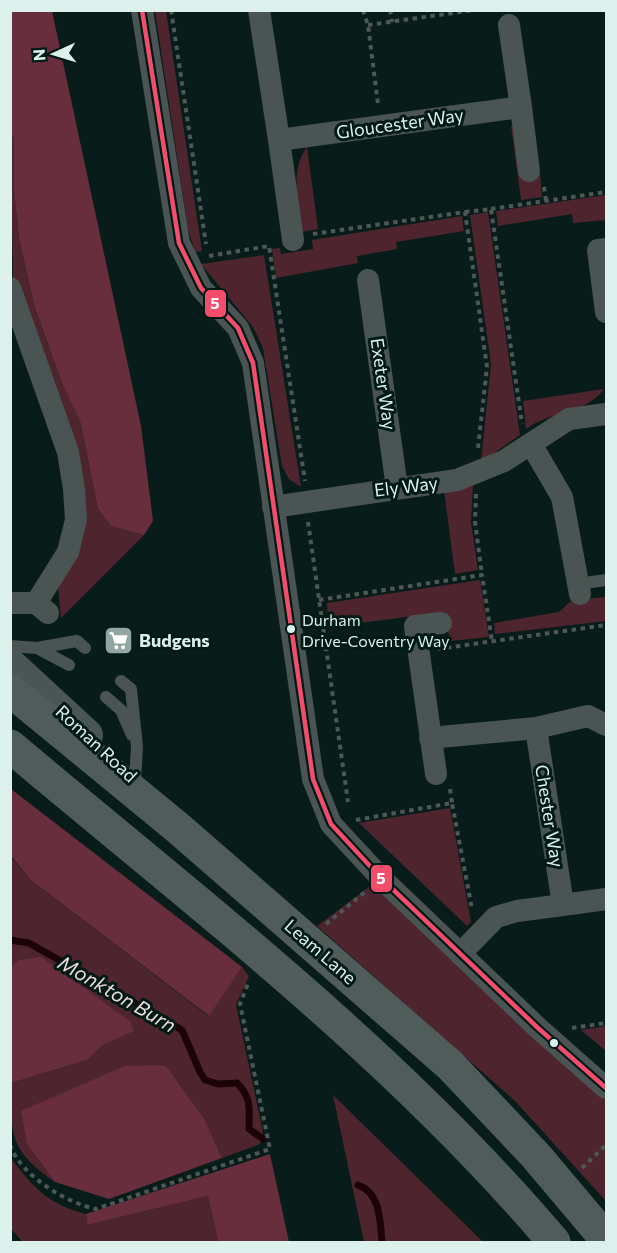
<svg xmlns="http://www.w3.org/2000/svg" width="617" height="1253" viewBox="0 0 617 1253" font-family="Commissioner,sans-serif">
  <rect width="100%" height="100%" fill="#081d1a"/>
  <path fill="#4e252f" d="M155,11h11l36,240 -7,1 -7,-23z
    M511,125l7,12 6,40 16,-4 2,24 -21,3z
    M10,131l4,8v50l5,49 15,67 28,78 19,41 17,85 13,17 33,9 -83,83 -3,-31 22,-47 -67,-261z
    M307,147l11,82 -16,3c-3,-29 -13,-60 5,-85z
    M606,195v25l-33,3 -1,-9 -74,12 -2,-15z
    M488,212l32,223 -39,27 10,-98 -21,-149z
    M462,216l2,15 -68,11 1,7 -40,7 1,7 -82,15 -4,-29 8,-1 1,6 32,-5 -1,-9z
    M264,255l37,232 -12,-8 -7,-13 -19,-118 -10,-21 -52,-63z
    M604,389c-18,25 -52,21 -78,40l-3,-28z
    M473,484l-2,39 7,47 -23,4 -11,-84z
    M480,580l9,57 -39,4 -5,-29 -116,15 -2,-24z
    M606,597v24l-111,13 -1,-11 65,-11 13,-12z
    M450,808l21,114 -4,4 -108,-103z
    M10,856l21,24 177,136 34,-49 7,9 -13,29 27,127 -3,12 -38,14 -18,-40 -38,-52 -139,78 28,38c-46,-32 -44,-47 -44,-99l76,-23 17,-16 -85,-84 -8,6z
    M381,878l225,210v113l-91,-100 -198,-175z
    M606,1026v25l-25,-21z
    M333,1095l150,147h-119z
    M10,1157c24,31 37,47 76,57l1,11 121,-29 10,46h-195l-12,-13z"/>
  <path fill="#692e3d" d="M10,11h42l89,415 12,95 -9,14 -33,-9 -13,-17 -17,-85 -19,-41 -28,-78 -15,-67 -5,-48v-51l-4,-8z
    M11,789l231,178 -33,49 -178,-136 -20,-24z
    M41,957l90,65 3,9 -30,13 -17,16 -76,23v-117l8,-6z
    M154,1065l12,1 38,52 18,40 -113,41 -54,-17 -28,-38 -6,-33 104,-45z
    M270,1154l19,88h-71l-10,-46 -121,29 -1,-11z"/>
  <g fill="none" stroke-linecap="round" stroke-linejoin="round">
    <path stroke="#1c0309" stroke-width="7" d="M10,940l19,3 153,87 18,42 5,8 13,4 19,-1c15,15 12,26 12,46l14,10
      M358,1185c23,8 22,37 24,57"/>
    <path stroke="#4c5756" stroke-width="4" stroke-dasharray="4.5 4.5" stroke-linecap="butt" d="M171,10l35,234
      M363,10l5,15 10,79
      M390,10l2,12
      M368,25l106,-15
      M544,187l2,14
      M491,209l115,-17
      M465,212l26,-3 31,215
      M313,234l152,-22 22,155 -9,81
      M209,256l60,-10 36,235
      M476,494l-1,28 7,53
      M308,522l40,280
      M319,600l163,-25 10,66
      M438,649l168,-24
      M450,789l2,14
      M356,820l96,-17 20,106
      M326,924l39,-32
      M572,1028l34,-5
      M10,1145c11,31 57,58 86,64l174,-60 -30,-145 9,-23
      M582,1168l24,-23"/>
    <path stroke="#4a5452" stroke-width="12" d="M578,584l28,-4
      M10,646l27,2 40,-7 8,7
      M37,648l32,17
      M121,681l10,8 6,58 -2,33
      M106,697l15,13 11,25"/>
    <path stroke="#4a5452" stroke-width="22" d="M142,10l37,233 22,45 37,40 15,35 60,416 18,45 50,54 157,150 68,60
      M259,10l20,130 242,-33 -12,-82
      M521,107l8,64
      M279,140l14,100
      M606,249l-8,1 8,62
      M368,280l29,208
      M10,288l58,164 6,37 2,31 -8,32 -32,51
      M531,444l31,53 18,97
      M273,507l184,-27 47,-19 65,-42 37,-5
      M10,603h26l12,10
      M430,738l106,-10
      M436,774l-21,-148 26,-3
      M563,905l43,-6
      M460,954l36,-37 21,-6 46,-6 -27,-177 52,-12 18,9"/>
    <path stroke="#495655" stroke-width="32" d="M10,664l77,71"/>
    <path stroke="#4f5c5a" stroke-width="33" d="M10,690l168,138 272,237 86,91 70,83
      M10,746c188,158 385,308 544,496"/>
    <defs>
      <path id="bus-1" d="M142,10l37,233 22,45 37,40 15,35 60,416 18,45 50,54 157,150 68,60"/>
    </defs>
    <use href="#bus-1" stroke="#001a16" stroke-width="9"/>
    <use href="#bus-1" stroke="#f44d6c" stroke-width="4.5"/>
  </g>
  <defs>
    <symbol id="supermarket-square" viewBox="-11 -11 22 22"><rect x="-9" y="-9" width="18" height="18" rx="4" fill="#92a6a2" stroke="#001a16"/><path d="M-6-5.5h2.5l.6 2H6L4.5 2H-2.5L-4.4-4H-6ZM-1.5 3.2a1.3 1.3 0 1 0 .1 0ZM3 3.2a1.3 1.3 0 1 0 .1 0Z" fill="#fff"/></symbol>
  </defs>
  <g fill-rule="evenodd">
    <use href="#supermarket-square" x="102" y="624" width="33" height="33"/>
  </g>
  <g fill="#dcf0ec" stroke="#001a16" stroke-width="2">
    <circle cx="291" cy="629" r="5"/>
    <circle cx="554" cy="1043" r="5"/>
  </g>
  <g text-anchor="middle" stroke-width="6" stroke-linejoin="round" paint-order="stroke">
    <g font-size="16" fill="#dcf0ec" stroke="#001a16" text-anchor="start">
      <text x="302" y="626">Durham<tspan x="302" dy="21">Drive-Coventry Way</tspan></text>
    </g>
    <g font-size="18" fill="#dcf0ec" stroke="#001a16">
      <text transform="translate(400 124) rotate(-8)" y="6">Gloucester Way</text>
      <text transform="translate(383 384) rotate(82)" y="6">Exeter Way</text>
      <text transform="translate(406 487) rotate(-7)" y="6">Ely Way</text>
      <text transform="translate(96 744) rotate(43)" y="6">Roman Road</text>
      <text transform="translate(549 816) rotate(81)" y="6">Chester Way</text>
      <text transform="translate(320 952) rotate(41)" y="6">Leam Lane</text>
    </g>
    <g font-size="18" font-weight="bold" fill="#dcf0ec" stroke="#001a16" text-anchor="start">
      <text x="139" y="647">Budgens</text>
    </g>
    <g font-size="20" font-style="italic" fill="#f0d9dd" stroke="#001a16">
      <text transform="translate(117 994) rotate(30)" y="7">Monkton Burn</text>
    </g>
  </g>
  <g stroke="#001a16" stroke-width="2">
    <rect x="204" y="289" width="23" height="29" rx="6" fill="#f44d6c"/>
    <rect x="370" y="864" width="23" height="29" rx="6" fill="#f44d6c"/>
  </g>
  <g font-size="16" text-anchor="middle" font-weight="bold" fill="#fff">
    <text x="215" y="309">5</text>
    <text x="381" y="884">5</text>
  </g>
  <rect width="617" height="1253" fill="none" stroke="#dcf0ec" stroke-width="24"/>
  <g transform="translate(54 54) rotate(266)" stroke="#001a16" stroke-width="4.5" paint-order="stroke">
  <path d="M0-4.5L10 22L0 15L-10 22Z" fill="#dcf0ec"/>
  <text y="-9" font-size="16" font-weight="bold" text-anchor="middle" fill="#dcf0ec">N</text>
  </g>
</svg>
